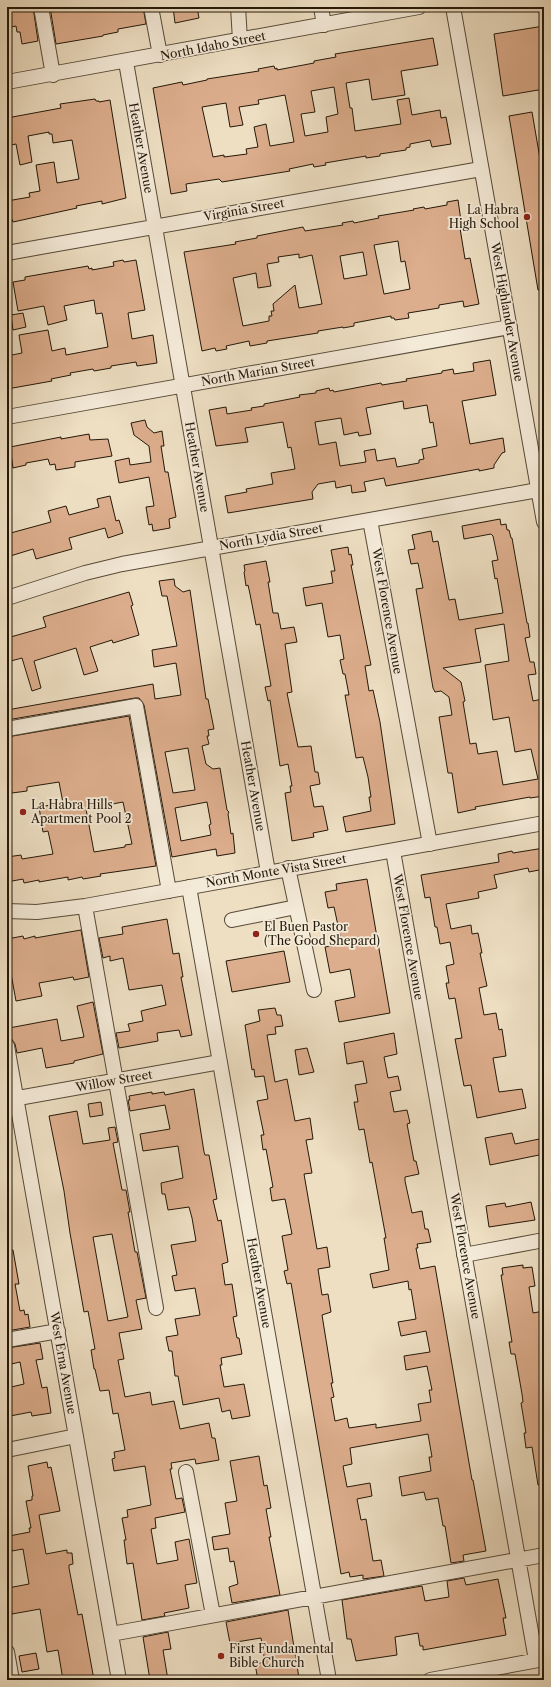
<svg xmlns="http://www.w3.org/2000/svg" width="551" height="1687" viewBox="0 0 551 1687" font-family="'Libre Caslon Text',serif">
  <rect width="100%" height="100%" fill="#eedfc3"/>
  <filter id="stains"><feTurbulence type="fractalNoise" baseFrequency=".005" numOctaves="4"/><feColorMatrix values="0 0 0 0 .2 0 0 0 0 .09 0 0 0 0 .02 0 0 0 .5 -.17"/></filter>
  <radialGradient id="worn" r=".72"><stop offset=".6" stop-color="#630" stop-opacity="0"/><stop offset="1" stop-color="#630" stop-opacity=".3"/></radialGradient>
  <path fill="#ddae8d" stroke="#231809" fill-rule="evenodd" d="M7,7h26l5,34 -16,3 -2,-12h-3l-1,-6 -9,2z
    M50,7h93l3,17 -28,5v3l-15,3v1l-47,8z
    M173,7h24l2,11 -24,5z
    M544,26v63l-41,7 -9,-62z
    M433,38l5,27 -37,6 4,24 -33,5 -3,-21 -23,4 4,25h2l3,23 46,-7 -4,-24 12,-2 3,17 28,-5 1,8 5,-1 5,27 -19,3 -2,-7 -20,4v3l-4,1v2l-26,4v2l-14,2v-2l-41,7 1,2 -12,2 -1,-3 -24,5 1,2 -68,11 -3,-3 -33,5 1,7 -16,3 -18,-106 29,-6 1,3 24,-5v-1l52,-8 -1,-2 16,-3 1,3 2,-1v2l37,-7v-2l22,-4 -1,-3zM334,87l4,27 -12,3 2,15 -23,4 -4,-22 14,-2 -4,-21zM285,95l9,47 -24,4 -4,-22 -12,3 4,20 -12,2 1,5 -23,3v-2l-11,2 -11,-50 24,-4 4,24 13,-2 -4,-18 20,-3 -1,-4z
    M95,99l1,2h3v1l11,-2 16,98 -24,6v-3l-26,5 1,2 -64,14 -1,-3h-5v-18l23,-4 -1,-4 11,-2 -4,-26 18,-3 3,21 22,-4 -7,-39 -19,3 -1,-9h-3v-2l-21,4 4,26 -12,3 -4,-21 -9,2v-28l54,-10 -1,-4z
    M532,112l12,70v108h-6l-29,-174z
    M458,200l3,21 -2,1 6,37 5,-1 9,46 -15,3 -1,-6 -24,4v3l-31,5 1,5 -14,2 -1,-2h-3v-2l-37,7v3l-11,2v-1l-25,4v2l-51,8v2l-17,3 -1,-5 -23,5 1,3 -11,2 -1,-3 -13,3 -18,-99 52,-8 -1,-2 22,-4v-2l46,-9 2,4 38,-6 -1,-2 11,-2 1,2 25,-5 -1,-2 36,-6 -1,-1 11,-2 1,2 22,-4v-3zM398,241l3,21 4,-1 5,28 -26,5 -10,-49zM363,252l4,23 -23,4 -4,-23zM299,254v4l13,-3 10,49 -23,4 -4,-23 -22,19 1,7h-3l1,5h-3v5l-26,5 -10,-48 23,-5 2,15 13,-2 -4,-22 12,-2 -1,-5z
    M123,260l1,2 12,-2 9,50 -17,3 4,26 21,-4 4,28 -20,3 -1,-4 -25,4v2l-17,3 -1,-2 -23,4 1,2 -20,4 1,2 -45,8v-33l15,-3 -3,-18 29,-5 4,21 13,-3 1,7 42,-8 -5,-29 -1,-5 -6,1 -2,-14 -30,6 3,14 -19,5 -4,-19 -26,5 -5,-29 12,-2v-3l63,-11 1,3 3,-1v2l22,-4 -1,-4z
    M23,313l3,14 -13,3 -2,-15z
    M490,360l6,35 -34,6 8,43 33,-6 2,14 -3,1 -8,12v3l-15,3v-2l-93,17 -2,-8 -20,4 2,9 -14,2 -1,-8 -15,3 -1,-7 -17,3 -6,8 1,7 -85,14 -3,-17 22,-4 -1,-3 27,-5 -2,-11 24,-4 -4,-22 -3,1 -5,-26 -38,6 3,14 -32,4 -7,-36 17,-3 1,7 25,-4 -1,-2 13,-2v-2l36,-7 -1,-2 17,-2v-2l13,-3 1,3 3,-1 1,2 47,-9 1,2 25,-4 -1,-2 36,-6v-2l11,-2 1,5 20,-3 -1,-8zM403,401l1,8 23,-4 3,18 3,-1 4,24 -15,3 2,10 -5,1v3l-22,4 -2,-9 -18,3 -2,-12 -11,2 2,11 -26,4 -4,-24 -17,3 -4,-23 26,-4 3,17 14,-3 1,4 12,-2 -5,-26z
    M145,420l2,7 7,6 8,-2 2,15h-3l4,26h3l8,45 -7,2 1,9 -17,3 -1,-7 -3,1 -3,-18 8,-1 -5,-29 -30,6 -4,-22 14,-3 1,7 21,-3 -2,-16 -15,-11 -3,-12z
    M89,434l1,6 18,-1 4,17 -37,6v5l-19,3 -1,-6 -5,1 -2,-6 -22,4v2l-13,3 -3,-21 51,-10v2z
    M110,496l6,25 3,-1 4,13 -15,5 -3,-10 -36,10 3,11 -36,10 -3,-10 -26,8v-23l44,-12 -3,-11 18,-5 3,9 30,-8 -2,-8z
    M500,519l1,6 5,-1 1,6h2l2,8h1l15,85h1l2,14 -5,1 5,24h4l2,12 -8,1 5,26 9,-2 2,9v88l-14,2v-1l-55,10 1,2 -18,4 -6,-40h-4l-9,-56 13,-2 -3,-18 -8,-6 -6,1 -2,-4 -17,-99 7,-1 -5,-25 -7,1 -3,-14 7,-1 -3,-14 19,-4 2,11 5,-1 11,59 6,-1 4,21 44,-7 -6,-35 -2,1 -3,-18 6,-1 -5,-24 -2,-2 -27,5 -2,-13zM504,624l5,37 -24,4 8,55 16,-3 6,35 16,-3 7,30 -35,6 -6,-34 -19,3 -2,-11 -6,1 -7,-42 2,-1 -4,-19 -18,-14 38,-6 -6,-33z
    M348,547l1,8 2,-1 2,11h-2l20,100 -6,1 4,25 4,-1 7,32 15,102 -49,8 -3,-15 28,-6 -2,-14h2l-3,-20 -5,-20 -7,1 -11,-63h4l-4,-21h-2l-3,-14 4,-1 -4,-24 -12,2 -6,-34 -16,3 -3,-18 30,-5 -2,-12h4l-4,-21z
    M266,561l4,21h-2l5,31h5l3,16 13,-2 3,15 -12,2 7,48 -5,1 11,54 13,-1 4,26h3l2,12 -10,2 4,21 9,-1 5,24 -15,3 1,4 -22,4 -7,-48 6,-1 -1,-6h2l-4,-22 -8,2 -10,-66 -2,1 -3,-14 6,-1 -11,-62 -4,1 -6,-31 -2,-9 -2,1 -2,-14 1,-1 -1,-6z
    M174,579l1,7 8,6 7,-2 16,109h2l6,30 -6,1 1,6h-2l2,8 -7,2 4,18 7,5 7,-1 7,42 2,2 -1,2 3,20 2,-1 2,20 -18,3 -1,-7 -44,8 -28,-152 -5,-7h-4l-128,22v-10l146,-26 2,15 26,-4 -5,-32 -22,4 -2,-17 25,-4 -10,-50h-5l-3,-15zM188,748l7,42 -22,3 -8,-41zM207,802l4,22 -2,1 2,10 -30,6 -6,-33z
    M129,592l4,13 -2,1 8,29 -26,8 -1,-3 -22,7 8,24 -14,4 -8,-27 -42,13 7,27 -9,3 -10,-33 -15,4v-24l39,-11 -3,-10z
    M129,716l27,150 -56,8 1,2 -18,3 -1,-2 -14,3v-3l-29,5v-2l-15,3 -1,-4 -16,3v-25l14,-2 1,4 31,-5 -5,-23 -5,1 -4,-25 24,-4 -4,-21 -32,5v4l-15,2 -5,-30v-26zM123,802l9,42 -7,1v2l-31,5 -8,-43z
    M544,848v21l-15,3 -1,-4 -34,7 3,13 -19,4 1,6 -33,6 5,25 20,-4 1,9 6,-1 4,20h-2l7,33 -8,2 5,27 12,-2 3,17 3,-1 4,27 -13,2 6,34 23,-3 4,19 -49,10 -6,-33 -7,1 -9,-47 7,-1 -7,-40 -6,1 -3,-16h3l-3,-17 8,-2 -4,-22 -10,2 -3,-17h-2l-5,-30 -5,1 -4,-23 78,-13 -1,-8 14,-3 1,2z
    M367,879l23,134 -51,9 -4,-21 20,-4 -5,-28 -20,4 -5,-26 17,-3 -8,-37 -6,1 -3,-16 12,-2 -1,-6z
    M167,919l6,35 6,-1 4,24h-2l11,58 -11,2 -2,-7 -22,3 1,8 -39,7 -3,-15 14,-2 -2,-7 15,-3 -2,-10 25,-6 -4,-20 -33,5 -6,-32 -13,3v-5l-7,2 -4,-20 24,-4 -1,-7z
    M81,930l8,47 -15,3 -1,-3 -34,6 3,13 -26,5 -6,-33 -3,1v-30l16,-3 1,3 11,-3v2z
    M284,951l6,31 -58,10 -6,-31z
    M93,1002l10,52 -29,7v2l-28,5 -4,-20 -25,5 -2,-9 -4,-6 -2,-10 48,-9 4,22 23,-4 -7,-31z
    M275,1008l2,7h4l2,11 -8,1 1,7 -9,1 8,47 12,-3 8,42 15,-3 3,21 -7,1 6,33 -8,1 13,75 10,-2 3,20 -12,2 4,26 6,-1 3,18 -9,3 11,68h-2l3,14 -3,1 4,23 12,-3 2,10 27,-4v4l45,-7 -3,-17 13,-2 -2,-12h3l-5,-24 -21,4 -2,-14 26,-4 -4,-21 -25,5 -3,-14 18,-3 -5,-30 -2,1 -1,-9 -35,7 -3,-14 19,-4 -5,-32h2l-14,-76 -2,1 -6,-34 -5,1 -5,-28h4l-3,-17 12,-2 -4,-22 -16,3 -3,-21 50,-10 3,21 -13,3 4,21 10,-2 3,14 -11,2 4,20 13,-2 3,13 -3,1 7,37h2l3,13 -14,3v4l7,32 10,-2 3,18h3l3,13 -14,2 1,4h-2l4,21 15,-3 37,214h1l13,71 -23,4 1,6 -13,2 -6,-37h-2l-5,-28 -12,2 -2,-8 -22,4 -3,-19 32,-6 -2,-14h3l-4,-23 -78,14 2,16 -9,2 4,21 23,-4 2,13 -15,3 4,21 5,-1 7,42 8,-1 3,16 -21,3v-4l-13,2 -1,-5 -8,2 -50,-291 -4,1 -3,-13 4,-1 -6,-34 10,-2 -7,-35 -13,2 -2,-13 3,-1 -7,-38 -3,1 -2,-15h3l-7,-34 11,-2 -4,-23 -9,1 -1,-8 -2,1 -7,-45 15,-4 -2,-11z
    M307,1048l7,24 -15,3 -4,-25z
    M194,1089l10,63 1,3h4l8,44 -4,1 5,21 3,-1 7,42 -6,2 3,21 7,-1 5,32 -4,1 4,21h2l3,16 -21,4 1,7h-2l4,22 20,-3 6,32 -18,3 -2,-9 -8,2 -3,-14 -36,7 -5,-29h-3l-3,-25h-3l-3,-14 12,-2 -3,-16 25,-4 -5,-27 -20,3 -3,-15 5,-1 -6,-30 25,-4 -4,-23 -3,-11 -21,3 -3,-16h-3l-1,-11 22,-5 -5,-32 -35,5 -3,-17 30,-5 -5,-24 -35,6 -2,-11h2l-1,-4 23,-4v2l12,-2 1,3z
    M101,1102l2,13 -13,2 -2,-13z
    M77,1111l6,33 27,-4 -2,-12 7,-1 3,15 -5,1 9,47h4l4,22h-2l7,40h2l9,46 -10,2 6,29 -23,4 5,26 -6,1 7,37 25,-5 2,13 22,-4 6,28 29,-6 3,15h3l4,22 -23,4 -1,-5 -24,4 1,6h-2l6,30 6,-1 3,14 -30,6 1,10 -5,1 6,35 21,-4 -3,-18 14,-3 8,44 -12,2 4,23 -25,5 1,3 -23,4 -9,-57 -6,1 -3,-24h2l-4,-22 6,-1 -1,-7 24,-5 -6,-39 -31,5 -2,-12 3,-1 -1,-6 11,-2 -7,-37 -5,1 -4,-24 -9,1 -5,-22h-1l-3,-19 4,-1 -7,-38 -4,1 -14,-79 -6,-42 -15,-75zM112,1234l16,83 -20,4 -15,-84z
    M512,1133l3,11 29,-6v16l-54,11 -5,-27z
    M531,1202l4,18 -46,7 -3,-21 19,-3 1,4z
    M7,1250h6l6,34h-4l5,27 4,-1 1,5 3,-1 2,13 -23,4z
    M523,1265v3l9,-1 3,19 -6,1 4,26 11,-2v173l-6,1 -6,-38 -6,1 -2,-15h2l-5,-30 2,-1 -1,-8 -7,-40h-4l-2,-12h3l-11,-67h2l-1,-7z
    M40,1343l3,16 -7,1 6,28 5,-1 4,26 -19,3 -1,-4 -21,4 -3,-13v-15l17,-4 -4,-22 -13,3v-17z
    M259,1456l5,30 3,-1 4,23 -5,1 5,28h-2l11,58 -48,8 -3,-16 9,-3 -4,-23 -4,1 -2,-14 -14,2 -2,-13 18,-3 -5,-31 12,-2 -7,-40z
    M47,1462l1,6 3,-1 9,44 -21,4 7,39 21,-4v3h5l1,11 -4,1v3l9,47 4,-1 12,66h-31l-5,-30 -11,2 -7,-43 -28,5 -4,-26 21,-4 -6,-35 -11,2 -3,-15 21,-4 -1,-4h2l-5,-27 6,-1v-4h1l-5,-30z
    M464,1578l2,7 32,-6 8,39h-3l3,17 -83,15v-4h-3l-2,-13 -23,4 2,18 -41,6 -5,-22h-4l-5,-39 80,-14 3,15 24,-4 -2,-16z
    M288,1610l11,68 -5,2h-36l-3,-16 10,-2 -4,-24 -31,5 -4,-21z
    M168,1632l3,17 -8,1 5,30h-18l-7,-43z
    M36,1653l3,16 -17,3 -3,-16z"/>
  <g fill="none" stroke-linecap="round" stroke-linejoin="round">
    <defs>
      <path id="minor" d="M41,7l12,68
        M151,7l9,48
        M238,7l2,33
        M321,7l3,18
        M453,7l91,515
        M126,62l142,810
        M7,82l412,-75
        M7,253l474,-84
        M7,417l503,-90
        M370,520l60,324
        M7,598l78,-25 37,-9 416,-74
        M7,729l129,-23 33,185
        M393,851l143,809
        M288,868l26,122
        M189,887l140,793
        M85,906l71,402
        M7,911l30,1 48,-6 459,-83
        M232,920l64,-13
        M7,1046l112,634
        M7,1100l213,-38
        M464,1255l80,-15
        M7,1340l51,-9
        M7,1450l69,-14
        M186,1472l27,143
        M111,1634l433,-79
        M7,1652l5,28
        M430,1680l114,-21"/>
    </defs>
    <use href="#minor" stroke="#564a38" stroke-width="16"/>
    <use href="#minor" stroke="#f4ead8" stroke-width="14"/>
  </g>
  <g fill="#8f2418" stroke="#f4ead8" stroke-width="1.5">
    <circle cx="527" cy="217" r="4"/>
    <circle cx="23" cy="812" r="4"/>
    <circle cx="256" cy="934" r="4"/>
    <circle cx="221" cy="1656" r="4"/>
  </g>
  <g text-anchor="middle" stroke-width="3.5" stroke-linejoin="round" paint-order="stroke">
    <g font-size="12" fill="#231809" stroke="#f4ead8">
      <text transform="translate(213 46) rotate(-11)" y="4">North Idaho Street</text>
      <text transform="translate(141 148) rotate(80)" y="4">Heather Avenue</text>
      <text transform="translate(244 210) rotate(-10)" y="4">Virginia Street</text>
      <text transform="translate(507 312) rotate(80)" y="4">West Highlander Avenue</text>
      <text transform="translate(258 372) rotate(-10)" y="4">North Marian Street</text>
      <text transform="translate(197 467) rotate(80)" y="4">Heather Avenue</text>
      <text transform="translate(271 537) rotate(-10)" y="4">North Lydia Street</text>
      <text transform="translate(387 611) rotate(80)" y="4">West Florence Avenue</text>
      <text transform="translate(253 786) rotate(80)" y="4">Heather Avenue</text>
      <text transform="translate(276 871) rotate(-10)" y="4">North Monte Vista Street</text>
      <text transform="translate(408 937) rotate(80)" y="4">West Florence Avenue</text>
      <text transform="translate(114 1081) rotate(-10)" y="4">Willow Street</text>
      <text transform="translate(465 1256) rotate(80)" y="4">West Florence Avenue</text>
      <text transform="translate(259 1283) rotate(80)" y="4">Heather Avenue</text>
      <text transform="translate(63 1363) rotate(80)" y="4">West Erna Avenue</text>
    </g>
    <g font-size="12" fill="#231809" stroke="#f4ead8" text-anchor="start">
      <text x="519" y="214" text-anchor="end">La Habra<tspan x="519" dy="14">High School</tspan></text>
      <text x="31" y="809">La Habra Hills<tspan x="31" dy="14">Apartment Pool 2</tspan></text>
      <text x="264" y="931">El Buen Pastor<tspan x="264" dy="14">(The Good Shepard)</tspan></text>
      <text x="229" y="1653">First Fundamental<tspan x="229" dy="14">Bible Church</tspan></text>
    </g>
  </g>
  <rect width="551" height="1687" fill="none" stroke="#eedfc3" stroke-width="24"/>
  <rect x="8" y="8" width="535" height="1671" fill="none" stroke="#231809" stroke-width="2"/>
  <rect x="12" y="12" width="527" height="1663" fill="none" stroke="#231809"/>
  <rect width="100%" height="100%" filter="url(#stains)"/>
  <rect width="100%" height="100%" fill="url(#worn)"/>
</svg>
